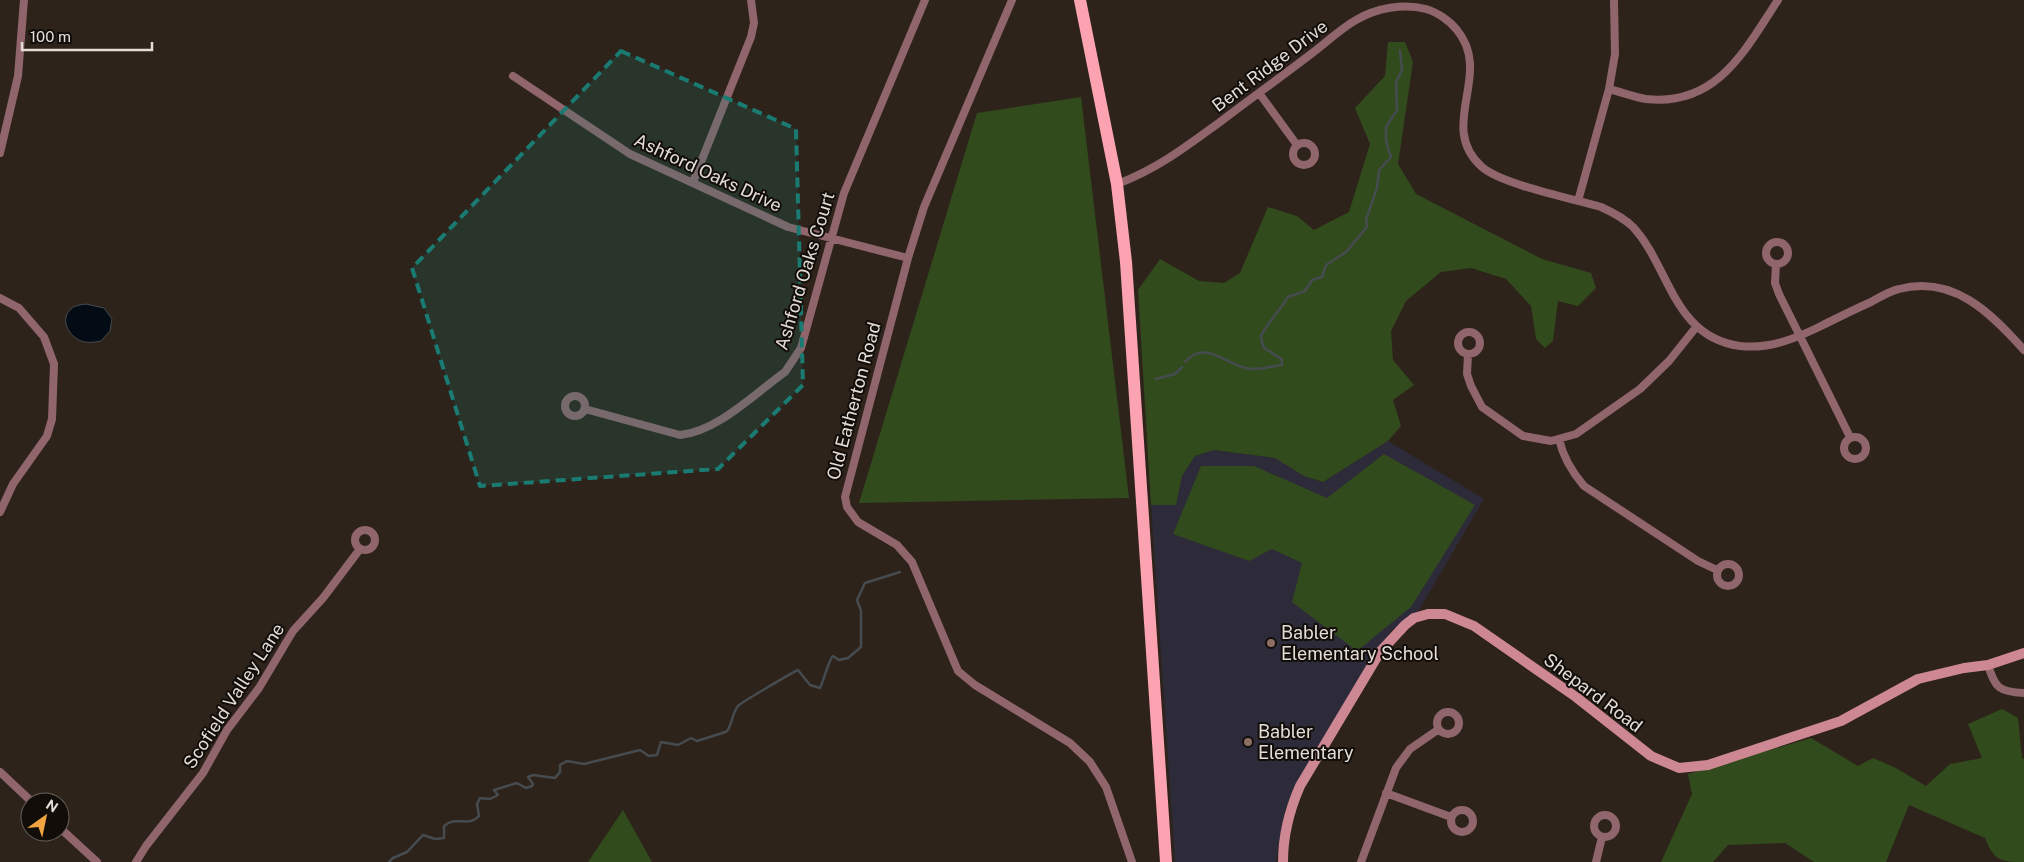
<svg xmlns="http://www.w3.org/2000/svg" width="2024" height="862" viewBox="0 0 2024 862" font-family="'Public Sans',sans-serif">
  <rect width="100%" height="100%" fill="#2d231a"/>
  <path fill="#2d2a3a" d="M1388,441l96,58 -65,111 -27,20 -19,25 -80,137 -8,18 -9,52h-101l-24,-357h25l6,-29 13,-20 19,-6 62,8 28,18 19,6z"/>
  <path fill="#314b1d" d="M1388,42h17l8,20 -15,102 18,30 126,65 49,14 5,15 -18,18 -20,-5 -5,40 -8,7 -9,-9 -5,-33 -25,-27 -35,-11 -30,4 -35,29 -15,30 2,29 21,25 -21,15 8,26 -13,15 -65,41 -19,-6 -29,-18 -61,-8 -19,6 -13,20 -6,29h-25l-13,-215 22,-31 39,22 25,2 16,-10 28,-66 29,9 17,14 35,-18 21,-68 -15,-36 30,-32z
    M1081,97l48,401 -270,5 118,-390z
    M1384,454l91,51 -64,102 -54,44 -65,-49 10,-39 -30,-14 -23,12 -76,-27 28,-68h53l73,32z
    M2002,709l16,9 4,40 2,1v103c-23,0 -30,-1 -39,-24l-76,-33 -23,57h-72l-29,-19 -57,2 -15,17h-52l31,-68 -4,-20 123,-36 47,28 15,-8 23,10 30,18 24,-22 32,-6 -14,-34z
    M623,810l29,52h-64z"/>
  <path fill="#030c15" stroke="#464b4f" d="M86,304l18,4 8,11 -2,12 -9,10c-5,1 -11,2 -16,1 -14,-2 -27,-22 -14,-33 4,-4 10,-4 15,-5z"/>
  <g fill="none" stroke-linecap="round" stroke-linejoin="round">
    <path stroke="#464b4f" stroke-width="2.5" d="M1185,362c22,-25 43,7 69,7 9,0 19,-3 28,-4v-6l-18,-11c-1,-3 -3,-8 -3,-12 1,-5 22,-30 27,-39l17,-6 7,-11 10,-3 4,-12 20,-13 21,-25 -1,-7 11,-32 2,-18 12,-13 -5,-16v-14l11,-17 -1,-28 6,-12 -2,-19
      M1156,379l19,-5 7,-7
      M389,862l4,-4 14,-6 16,-17 12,4 9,-1v-12c12,-11 24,2 35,-10l-2,-12 3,-6 10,1 8,-4 -4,-5 23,-7 9,5 6,-2 1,-2 -5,-7 5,-2 22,3 5,-6v-7l7,-4 17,3 56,-14 9,6 8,-1 4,-13 17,3 13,-7 6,3c5,-2 28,-8 30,-10 5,-6 5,-18 11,-25 4,-4 55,-34 60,-36l12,15 10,3c4,-8 9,-29 13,-32l6,4 9,-2 13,-11v-36l-4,-11 8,-17 35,-11"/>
    <path stroke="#90656b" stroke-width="8" d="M1012,0l-88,207 -16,51 -63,239 2,10 11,15 39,23 15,17 46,109 17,14 95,58 20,19 16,25 26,75
      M513,76l117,78 158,73 120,31
      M1609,89c12,3 25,8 37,10 71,8 99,-49 132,-99
      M1259,93l38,52
      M1293 154a11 11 0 1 1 22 0a11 11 0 1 1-22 0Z
      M0,153l18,-77 6,-76
      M693,182l58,-145 3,-14 -3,-23
      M1117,184c39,-14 70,-38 103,-62 30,-23 61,-45 91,-68 15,-11 29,-25 45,-34 20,-12 48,-17 70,-11 11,3 24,12 31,21 37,45 -21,96 25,137 19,17 91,32 119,40 11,5 23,11 32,20 37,40 40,110 107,119 28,3 52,-6 77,-18 18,-9 36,-18 54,-26 9,-5 19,-11 28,-13 54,-14 91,23 125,61
      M1578,201l31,-112 6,-35 -1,-54
      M1766 253a11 11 0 1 1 22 0a11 11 0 1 1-22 0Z
      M1776,264l-1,19 4,11 71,143
      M0,298l19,10 25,29 10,27 -2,55 -5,17 -34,48 -13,28
      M1458 343a11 11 0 1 1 22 0a11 11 0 1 1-22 0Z
      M1468,354l-1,20 4,12 11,21 41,29 28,5 25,-7 64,-45 29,-28 28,-35
      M565 406a10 10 0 1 1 20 0a10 10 0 1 1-20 0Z
      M585,409l95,26c38,-4 74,-41 105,-63l16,-24 43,-155 81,-193
      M1844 448a11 11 0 1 1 22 0a11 11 0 1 1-22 0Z
      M1559,439c4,18 13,33 25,47l114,75 19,9
      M355 540a10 10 0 1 1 20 0a10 10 0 1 1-20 0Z
      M1717 575a11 11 0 1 1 22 0a11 11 0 1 1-22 0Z
      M1988,665c7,23 11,27 36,28
      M1437 723a11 11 0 1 1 22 0a11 11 0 1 1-22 0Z
      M0,772l32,30
      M1386,793l65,24
      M1451 821a11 11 0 1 1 22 0a11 11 0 1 1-22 0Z
      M1594 826a11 11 0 1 1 22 0a11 11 0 1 1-22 0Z
      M60,828l37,34
      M136,862l10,-16 57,-73 24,-43 32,-42 34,-57 30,-33 37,-49
      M1361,862l35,-94 14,-19 29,-20
      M1596,862l6,-25"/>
    <path stroke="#cd8893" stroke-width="10" d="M1283,862c0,-28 6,-51 17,-76l80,-134 25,-27 9,-7 14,-4h17l29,12 102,71 75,59 28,12 29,-3 133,-44 77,-42 46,-11 24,-3 36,-12"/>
    <path stroke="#fca3b2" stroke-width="12" d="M1080,0l37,184 9,78 40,600"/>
  </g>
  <path fill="#1a7b73" fill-opacity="0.2" stroke="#1a7b73" stroke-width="4" stroke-dasharray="10 6" stroke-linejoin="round" d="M621,51l175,78 7,256 -85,84 -238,17 -68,-218z"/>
  <g fill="#8d6e63" stroke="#120d09" stroke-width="2">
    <circle cx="1271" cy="643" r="5"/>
    <circle cx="1248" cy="742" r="5"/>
  </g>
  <g text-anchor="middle" stroke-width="4" stroke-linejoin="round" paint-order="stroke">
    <g font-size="18" fill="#e4ddd7" stroke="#120d09">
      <text transform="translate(1270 66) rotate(-37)" y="6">Bent Ridge Drive</text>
      <text transform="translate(708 173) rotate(25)" y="6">Ashford Oaks Drive</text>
      <text transform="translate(805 271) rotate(-73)" y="6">Ashford Oaks Court</text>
      <text transform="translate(854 401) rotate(-75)" y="6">Old Eatherton Road</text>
      <text transform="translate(1593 693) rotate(37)" y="6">Shepard Road</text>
      <text transform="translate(234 696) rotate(-57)" y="6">Scofield Valley Lane</text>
    </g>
    <g font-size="18" fill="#e4ddd7" stroke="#120d09" text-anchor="start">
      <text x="1281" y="639">Babler<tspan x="1281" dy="21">Elementary School</tspan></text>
      <text x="1258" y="738">Babler<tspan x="1258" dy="21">Elementary</tspan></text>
    </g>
  </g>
  <g transform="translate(45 817) rotate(33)"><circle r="24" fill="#120d09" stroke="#66605b"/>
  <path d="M0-4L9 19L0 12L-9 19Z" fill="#f1a540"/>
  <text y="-8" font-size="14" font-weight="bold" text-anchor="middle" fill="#e4ddd7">N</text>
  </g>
  <path d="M22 42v8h130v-8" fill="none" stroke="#e4ddd7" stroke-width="2.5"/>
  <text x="30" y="42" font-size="15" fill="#e4ddd7" stroke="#120d09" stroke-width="4" paint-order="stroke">100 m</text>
</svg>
